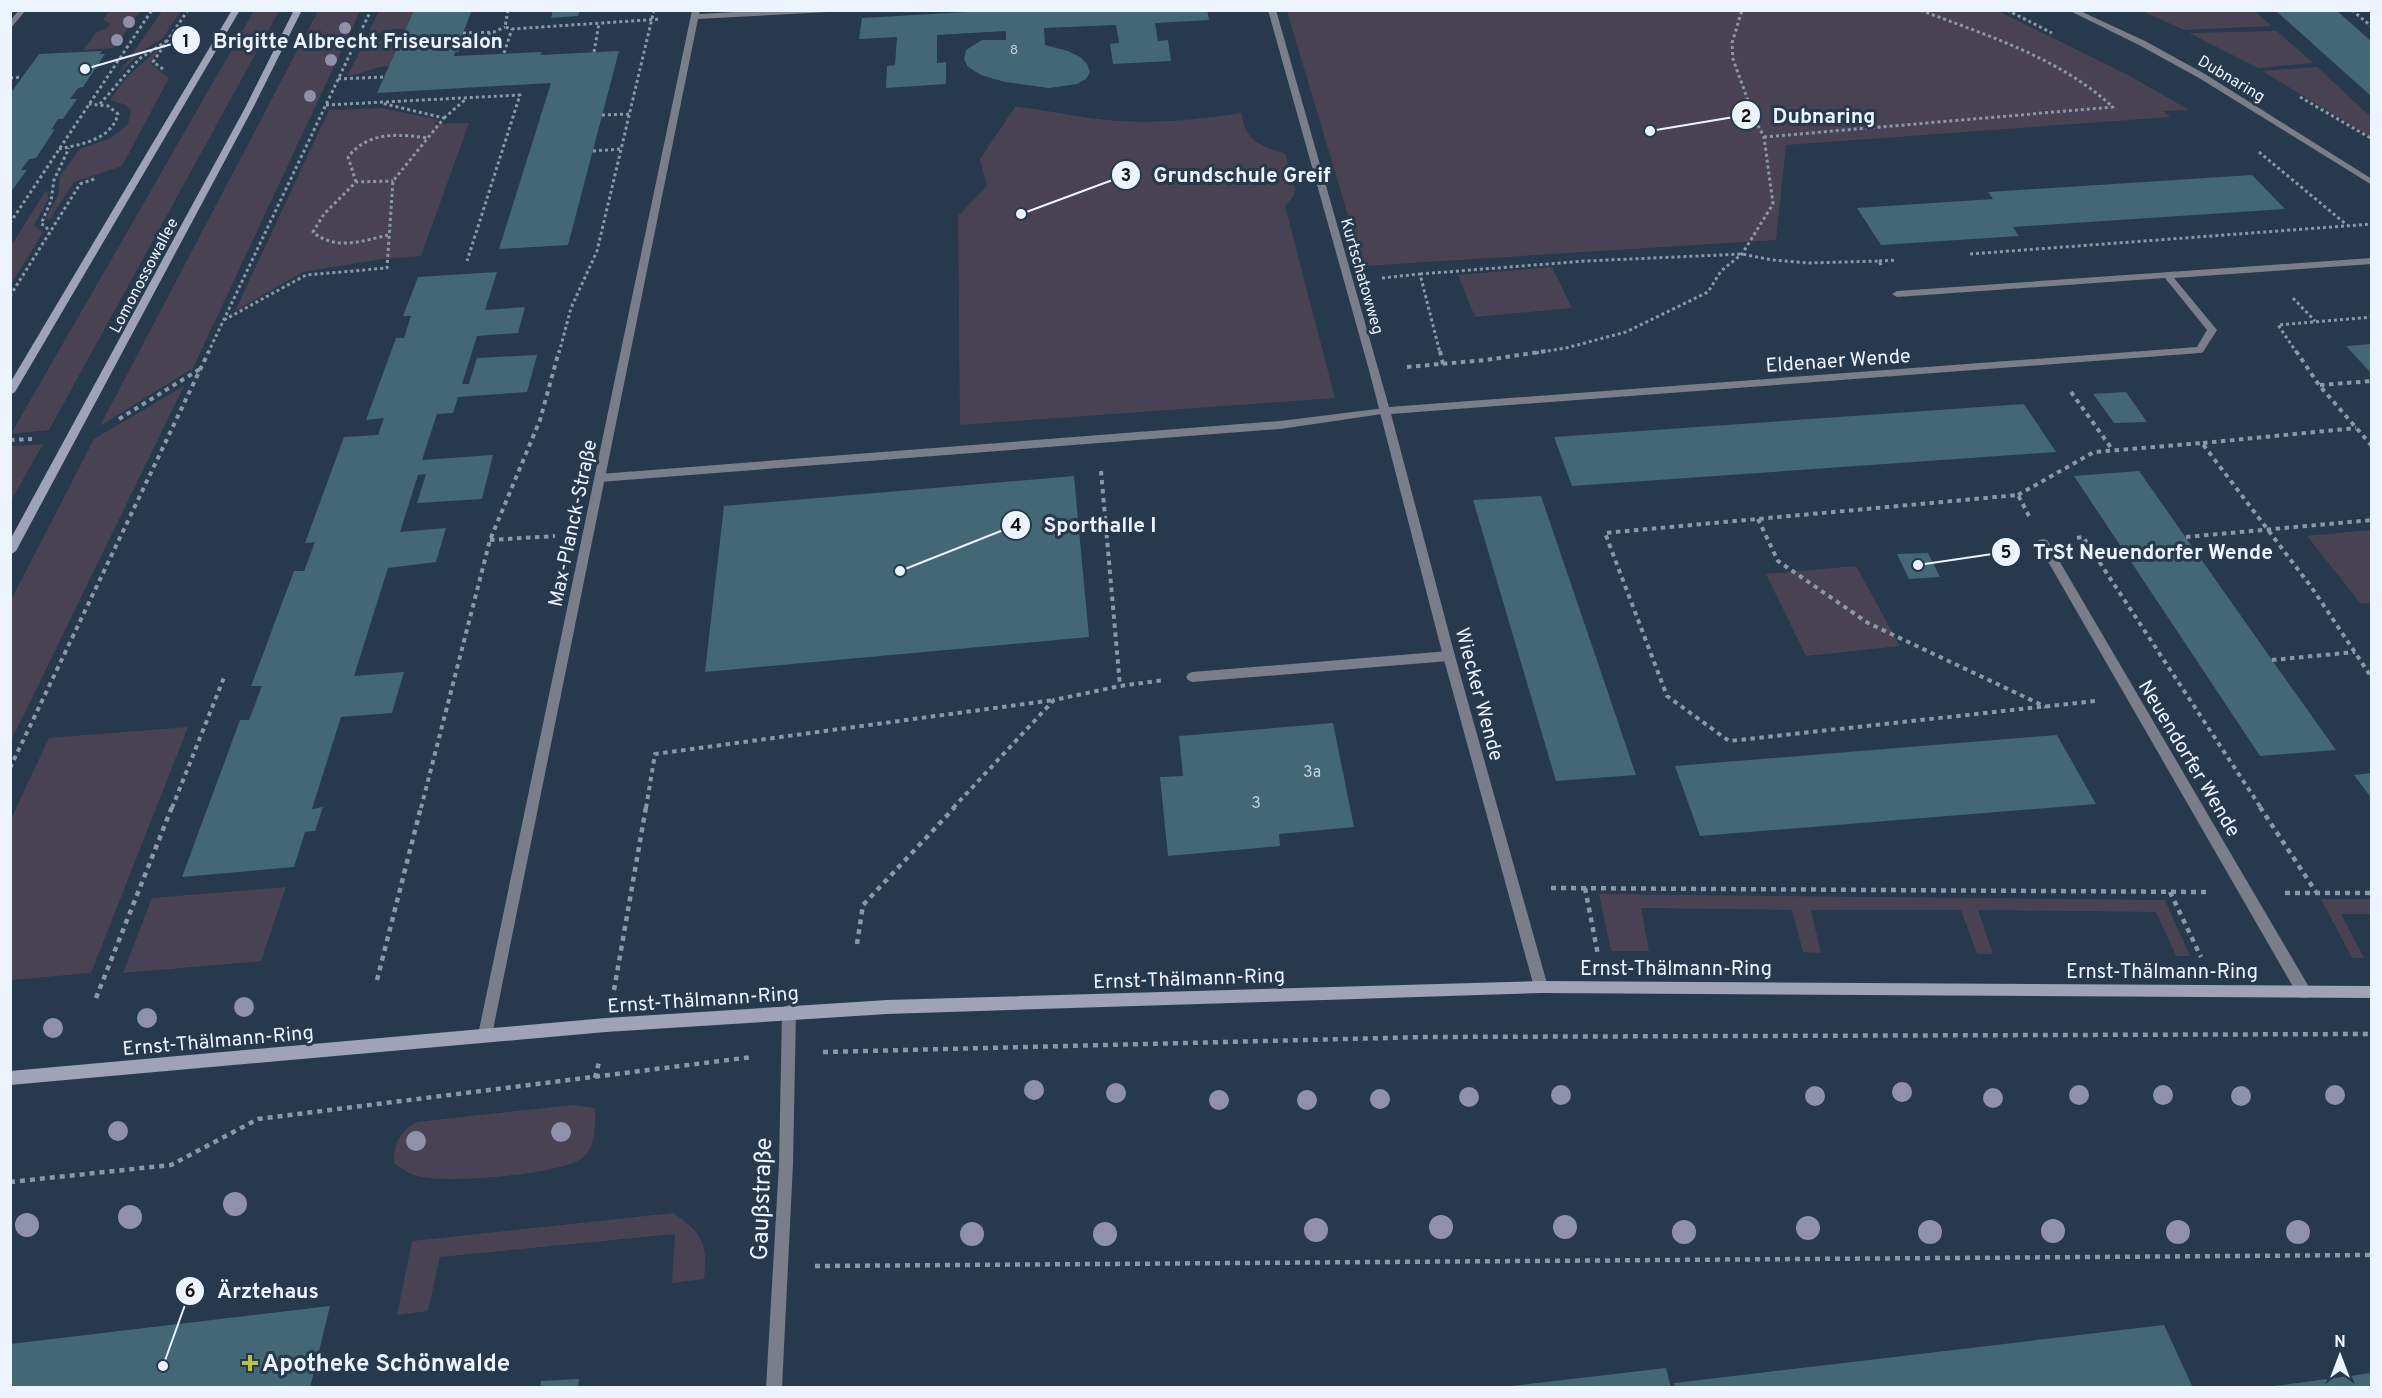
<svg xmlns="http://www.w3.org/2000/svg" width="2382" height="1398" viewBox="0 0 2382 1398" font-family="Overpass,sans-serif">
  <rect width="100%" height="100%" fill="#26394d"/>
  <path fill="#494253" d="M110,10l30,1 -26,37 -30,2 11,-17 12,-5 3,-5 -7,-3z
    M379,10l34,2 -8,17h-12l-24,7 -1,-2z
    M162,11h19l-19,28 -21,13 -24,24z
    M254,11h25l-230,419 -38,4z
    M318,11h42l-167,357 -93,58z
    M1287,11h711l130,64 61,35 -26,1 7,6 -384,28 -10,95 -413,26z
    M2142,11h113l17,15 -88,4z
    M2277,31l36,32 -55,5 -69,-35z
    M400,40l-11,26c-15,0 -27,9 -42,10l18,-34z
    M162,45l-12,18 19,15 -47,88 -48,16 -24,37 -5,1 13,-24 2,-20 20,-27 31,-11 17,-14 3,-14 -5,-5 -16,-5 15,-21z
    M2317,67l54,50v20l-109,-66z
    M1015,107c28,2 55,9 83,12 48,6 97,1 144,-6 1,26 20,35 43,40l10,36 -1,6 -9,11 50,192 -375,27 -2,-209 29,-30 -7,-27z
    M382,108l57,12 -5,4 35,-1 -48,133 -39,3 -79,13 -68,39 94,-201z
    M46,190l3,8 -15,27 9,7 -32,53v-39z
    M1552,267l20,41 -97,9 -17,-42z
    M184,386l-173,355v-141l83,-161z
    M43,444l-32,57v-53l1,-2z
    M2371,530v73l-10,1 -54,-68z
    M1856,566l44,80 -94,10 -40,-82z
    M188,727l-97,246 -80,7v-161l38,-81z
    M286,887l-25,74 -138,12 29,-75z
    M1599,894l566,6 25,56h-14l-20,-44 -178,-2 15,44h-16l-16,-44h-150l10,43 -18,-1 -11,-42 -151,-2 8,43h-38z
    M2321,899h50v15h-30l23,44h-12z
    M573,1105l22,3c0,16 2,41 -14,51 -25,16 -139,26 -167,16 -7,-2 -14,-8 -20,-12 0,-21 5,-30 22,-41z
    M673,1213c30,20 35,32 31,66l-32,4 3,-49 -235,23 -12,54 -31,4 15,-74z"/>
  <path fill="#436774" d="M414,10h58l-18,46 88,-4 -2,3 79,-4 -51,194 -69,4 52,-166 -174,10z
    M553,10h27l-2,6 -27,2z
    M1002,10h205l2,10 -54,3 3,18 10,-1 3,21 -58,3 -3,-20 9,-1 -3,-18 -72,3 1,17 23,6 12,6 7,7 3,8 -4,7 -9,5 -28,4 -44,-6 -24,-7 -13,-8 -4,-8 2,-9 16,-10h24v-9l-69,4v28l9,-1v22l-60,4 1,-22 8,-1 2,-28 -38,2 3,-21z
    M2275,10h61l36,32v55z
    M102,51l-2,3h5l-22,33 -5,1 -8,11h7l-14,20h-5l-7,11 4,-1 -19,29 -7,1 -8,11h6l-17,23v-99l29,-40z
    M2252,175l33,34 -272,18 6,9 -138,9 -24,-37 136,-9 -5,-7z
    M497,272l-12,38 40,-3 -7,26 -41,3 -15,48h7l8,-26 60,-3 -10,37 -69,5 -5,16 -16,1 -15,46 71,-5 -11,44 -65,4 9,-29 -8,1 -18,57 46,-4 -10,34 -48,6 -34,108 50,-4 -12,41 -51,4 -29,92 11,-2 -8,24 -10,1 -11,35 -112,10 58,-157h9l13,-34h-11l43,-115h10l11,-29 -10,1 39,-106 34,-2 6,-17 -18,2 30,-82h8l7,-22h-8l15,-39z
    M2372,344v30l-26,-28z
    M2126,392l21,30 -33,1 -21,-29z
    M2024,404l32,48 -484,34 -18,-49z
    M2139,471l133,189 64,90 -76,6 -186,-280z
    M1074,476l15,161 -384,35 19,-166z
    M1541,496l95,279 -80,6 -83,-281z
    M1928,553l12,24 -31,2 -12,-25z
    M1333,723l21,104 -75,7 1,12 -112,10 -8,-79 23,-1 -4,-40z
    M2057,735l39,69 -396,32 -25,-70z
    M2372,773v26l-18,-24z
    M330,1306l-20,82h-300v-44z
    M2164,1325l29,63h-518l-1,-5z
    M1666,1368l5,20h-161v-2z
    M2372,1373v15h-98v-2z
    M579,1379l-1,9h-38l1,-7z"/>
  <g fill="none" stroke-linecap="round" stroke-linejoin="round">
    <path stroke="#8a98a8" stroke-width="3" stroke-dasharray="3 3" stroke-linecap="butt" d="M508,10l-3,17 7,2 149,-10
      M2007,10l45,23
      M2352,10l20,17
      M463,33l31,-1 11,-5
      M358,38l44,-2
      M456,50l10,-2 27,-16
      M594,52l5,-29
      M504,53l8,-24
      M163,69l-10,-7 35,-52
      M10,78l12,-1
      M338,79l46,-2
      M2300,97l72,42
      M100,104l39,-45 29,-19
      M326,105l194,-10 -53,166
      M602,115l28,-1
      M444,118l22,-19
      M1764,137l349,-30c-55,-50 -125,-71 -193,-97
      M59,149c23,-5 52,-9 59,-35l-10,-8 -19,-2
      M593,151l28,-2
      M2259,152l88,73
      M356,182l-8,-25c21,-26 49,-23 80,-19
      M10,223l142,-213
      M50,235l-4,-9 -5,-2 10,-23 3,-21 15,-32
      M388,235c-25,6 -53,16 -75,-3l11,-18 32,-32 37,-1
      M1970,254l402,-30
      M1879,261l18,-1
      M1420,274l166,-13 156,-7 30,6 37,3 70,-2 3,6
      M1382,278l38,-4 20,79
      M10,296l70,-112 17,-6
      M2293,298l22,23
      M224,320l82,-45 81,-7 6,-87 51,-63 -63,-15
      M208,353l163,-343
      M559,353l12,-45 26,-57 57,-241
      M1536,353l30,-5 60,-16 82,-40 13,-21 21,-17 31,-50 -9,-67 -9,-17 -22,-61 -1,-16 10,-33
      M2297,353l-19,-28 94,-8"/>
    <path stroke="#8a98a8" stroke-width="4" stroke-dasharray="4.5 4.5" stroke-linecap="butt" d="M1440,351l3,13
      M2296,351l23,34 53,61
      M1407,367l79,-7 60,-9
      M2320,385l52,-4
      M2071,392l41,57
      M119,419l81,-50
      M10,440l22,-1
      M2203,443l153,-15
      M1101,471l19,215
      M2018,495l76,-43 108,-9 110,145 60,90
      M2029,516l-11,-21 -413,38 62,163 62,45 366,-40
      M1758,519l20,42 90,62 178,84
      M2186,537l186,-17
      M2077,538l6,-1 178,271
      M490,540l65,-4
      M2272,660l83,-8
      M10,768l199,-417
      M172,808l53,-133
      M421,808l69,-268 50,-120 19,-69
      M646,808l9,-54 399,-54
      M953,808l101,-108 66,-14 44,-6"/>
    <path stroke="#8a98a8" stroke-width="4.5" stroke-dasharray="5 5" stroke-linecap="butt" d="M2260,807l56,85
      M1551,888l655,4
      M1585,888l13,67
      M2170,892l31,65
      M2285,893h87
      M857,944l6,-39 92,-98
      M377,980l44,-173
      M614,990l32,-183
      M96,998l76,-191
      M823,1052l604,-15 945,-3
      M595,1078l4,-16
      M10,1182l161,-17 87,-46 494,-62
      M815,1266l1557,-11"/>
    <path fill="#7a7d8a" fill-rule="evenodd" d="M1385,408l4,1v4l-109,16 -680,53 -5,-4 5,-4 680,-53z
      M1449,651l4,2 2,3 -2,3 -4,2 -257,21 -4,-2 -2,-3 2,-3 4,-2z"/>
    <path fill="#7a7d8a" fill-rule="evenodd" d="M19,10h7l-16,19v-8z
      M692,10h8l-1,4 76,-4h56l-3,2 -130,7 -206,1016 -2,5 -5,2 -5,-2 -2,-5z
      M1268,10h8l113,397 808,-60 10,-17 -42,-52 -268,19 -5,-3 5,-3 475,-33v6l-198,14 43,52 -14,22 -3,1 -809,61 64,242 93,331 -2,5 -5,1 -5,-1 -2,-5 -91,-331 -74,-286z
      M2068,10h10l67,31 60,33 167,105v6l-173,-107 -60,-33z
      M2043,539l4,1 262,447 2,5 -2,5 -5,1 -5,-1 -260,-451 -2,-3 2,-3z
      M789,1005l5,2 2,5 -3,152 -11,224h-16l13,-224 3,-152 2,-5z"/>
    <path fill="#9fa3b8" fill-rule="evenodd" d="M232,10h8l-225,382 -5,3v-12z
      M294,10h8l-49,98 -237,443 -6,4v-15l235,-432z
      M1541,981l831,5v12l-831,-5 -654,21 -281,18 -596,53v-14l596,-53 281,-18z"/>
  </g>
  <g fill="#8f90aa">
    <circle cx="129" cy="22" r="6"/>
    <circle cx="345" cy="28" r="6"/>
    <circle cx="117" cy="40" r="6"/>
    <circle cx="331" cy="60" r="6"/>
    <circle cx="310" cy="96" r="6"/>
    <circle cx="244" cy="1007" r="10"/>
    <circle cx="147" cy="1018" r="10"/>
    <circle cx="53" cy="1028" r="10"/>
    <circle cx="1034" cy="1090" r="10"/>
    <circle cx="1902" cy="1092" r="10"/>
    <circle cx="1116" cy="1093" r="10"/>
    <circle cx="1561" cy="1095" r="10"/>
    <circle cx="2079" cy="1095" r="10"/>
    <circle cx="2163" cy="1095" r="10"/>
    <circle cx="2335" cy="1095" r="10"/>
    <circle cx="1815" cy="1096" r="10"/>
    <circle cx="2241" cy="1096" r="10"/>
    <circle cx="1469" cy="1097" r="10"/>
    <circle cx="1993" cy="1098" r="10"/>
    <circle cx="1380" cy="1099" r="10"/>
    <circle cx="1219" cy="1100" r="10"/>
    <circle cx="1307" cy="1100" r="10"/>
    <circle cx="118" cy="1131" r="10"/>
    <circle cx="561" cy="1132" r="10"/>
    <circle cx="416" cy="1141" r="10"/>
    <circle cx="235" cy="1204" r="12"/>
    <circle cx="130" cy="1217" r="12"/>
    <circle cx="27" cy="1225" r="12"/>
    <circle cx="1441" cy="1227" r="12"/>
    <circle cx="1565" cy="1227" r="12"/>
    <circle cx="1808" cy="1228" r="12"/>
    <circle cx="1316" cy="1230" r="12"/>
    <circle cx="2053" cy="1231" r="12"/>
    <circle cx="1684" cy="1232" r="12"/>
    <circle cx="1930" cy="1232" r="12"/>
    <circle cx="2178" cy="1232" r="12"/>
    <circle cx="2298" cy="1232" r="12"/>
    <circle cx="972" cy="1234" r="12"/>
    <circle cx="1105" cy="1234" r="12"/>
  </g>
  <path fill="#b8c147" stroke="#26394d" stroke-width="2" d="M247 1354h6v6h6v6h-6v6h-6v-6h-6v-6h6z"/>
  <g text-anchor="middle" stroke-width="6" stroke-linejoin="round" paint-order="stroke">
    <g font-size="14" fill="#c1d1dc">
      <text x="1014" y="54">8</text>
    </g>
    <g font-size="16" fill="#ebf4ff" stroke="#26394d">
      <text transform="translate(2232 78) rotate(31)" y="6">Dubnaring</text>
      <text transform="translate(143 275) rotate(-62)" y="6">Lomonossowallee</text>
      <text transform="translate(1363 276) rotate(74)" y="6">Kurtschatowweg</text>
    </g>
    <g font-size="16" fill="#c1d1dc">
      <text x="1312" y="777">3a</text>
      <text x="1256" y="808">3</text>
    </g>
    <g font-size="20" fill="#ebf4ff" stroke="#26394d">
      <text transform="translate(1838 360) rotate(-4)" y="7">Eldenaer Wende</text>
      <text transform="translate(572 523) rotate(-78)" y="7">Max-Planck-Straße</text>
      <text transform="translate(1480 694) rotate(75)" y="7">Wiecker Wende</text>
      <text transform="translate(2190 758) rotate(59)" y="7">Neuendorfer Wende</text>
      <text x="1676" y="975">Ernst-Thälmann-Ring</text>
      <text x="2162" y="978">Ernst-Thälmann-Ring</text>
      <text transform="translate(1189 978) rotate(-2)" y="7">Ernst-Thälmann-Ring</text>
      <text transform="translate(703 999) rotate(-4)" y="7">Ernst-Thälmann-Ring</text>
      <text transform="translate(218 1040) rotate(-5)" y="7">Ernst-Thälmann-Ring</text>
    </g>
    <g font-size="24" fill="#ebf4ff" stroke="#26394d">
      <text transform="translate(761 1199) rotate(-88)" y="8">Gaußstraße</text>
    </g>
    <g font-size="24" font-weight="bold" fill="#ebf4ff" stroke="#26394d" text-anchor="start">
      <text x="262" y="1371">Apotheke Schönwalde</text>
    </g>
  </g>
  <path fill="none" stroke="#ebf4ff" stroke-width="2" d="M85 69L186 40M1650 131L1746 115M1021 214L1126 175M900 571L1016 525M1918 565L2006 552M163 1366L190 1291"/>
  <g fill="#ebf4ff" stroke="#26394d" stroke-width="2">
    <circle cx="85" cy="69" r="6"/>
    <circle cx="1650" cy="131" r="6"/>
    <circle cx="1021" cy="214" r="6"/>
    <circle cx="900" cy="571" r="6"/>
    <circle cx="1918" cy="565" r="6"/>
    <circle cx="163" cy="1366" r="6"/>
    <circle cx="186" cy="40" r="15"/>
    <circle cx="1746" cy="115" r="15"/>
    <circle cx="1126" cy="175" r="15"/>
    <circle cx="1016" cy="525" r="15"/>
    <circle cx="2006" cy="552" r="15"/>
    <circle cx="190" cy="1291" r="15"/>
  </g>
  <g font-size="18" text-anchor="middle" font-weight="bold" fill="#111">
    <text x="186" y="47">1</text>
    <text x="1746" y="122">2</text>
    <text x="1126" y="181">3</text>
    <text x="1016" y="531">4</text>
    <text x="2006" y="558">5</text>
    <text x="190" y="1297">6</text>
  </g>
  <g font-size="21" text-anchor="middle" font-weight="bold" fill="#ebf4ff" stroke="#26394d" stroke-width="6" stroke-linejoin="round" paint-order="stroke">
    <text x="358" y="48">Brigitte Albrecht Friseursalon</text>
    <text x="1824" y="123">Dubnaring</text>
    <text x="1242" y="182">Grundschule Greif</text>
    <text x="1100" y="532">Sporthalle I</text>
    <text x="2153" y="559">TrSt Neuendorfer Wende</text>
    <text x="268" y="1298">Ärztehaus</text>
  </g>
  <rect width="2382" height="1398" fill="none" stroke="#ebf4ff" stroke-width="24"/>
  <g transform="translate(2340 1356)" stroke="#26394d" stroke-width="4.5" paint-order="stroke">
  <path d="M0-4.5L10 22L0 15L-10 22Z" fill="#ebf4ff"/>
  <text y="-9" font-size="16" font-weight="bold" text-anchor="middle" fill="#ebf4ff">N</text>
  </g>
</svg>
